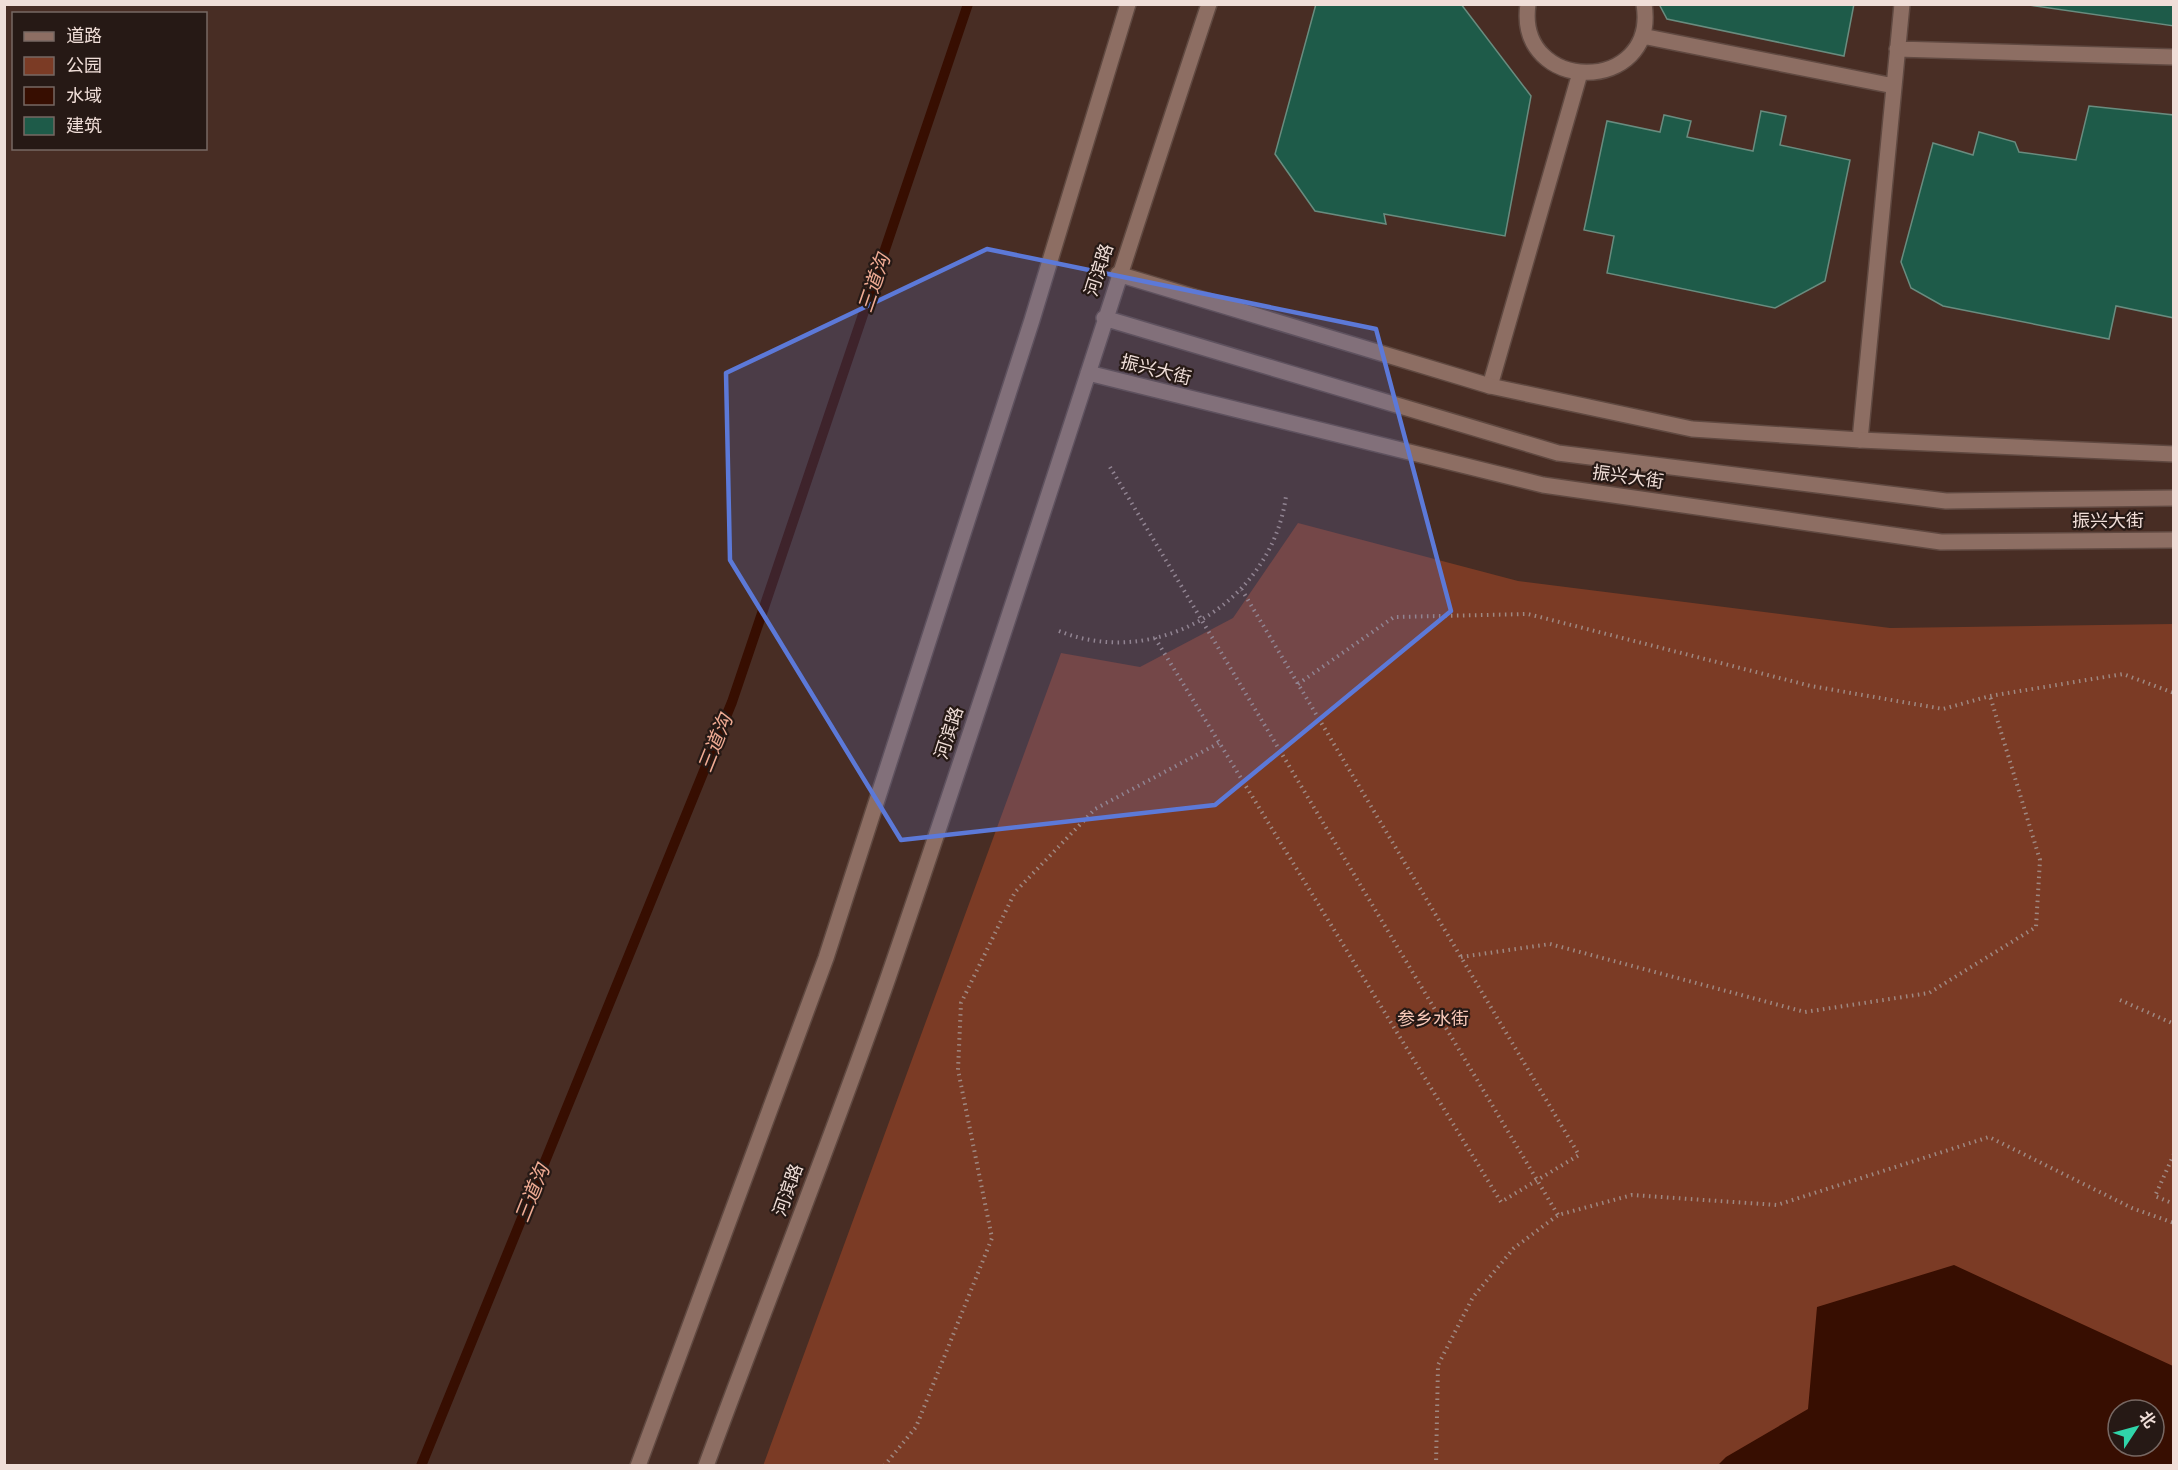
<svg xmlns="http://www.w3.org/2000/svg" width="2178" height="1470" viewBox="0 0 2178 1470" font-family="Ubuntu,'Noto Sans SC',sans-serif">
  <rect width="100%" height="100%" fill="#482d24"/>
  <path fill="#7b3b25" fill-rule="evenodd" d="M1298,523l220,58 372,47 283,-4v841l-1410,1 298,-813 79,14 93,-49zM2118,1410h36v36h-36z"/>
  <path fill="#370e01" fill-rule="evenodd" d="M1954,1265l219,101v99h-455l8,-8 82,-48 9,-102zM2118,1410h36v36h-36z"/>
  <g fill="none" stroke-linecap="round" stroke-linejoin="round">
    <path stroke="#370e01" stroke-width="10" d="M421,1466l311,-764 236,-698"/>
  </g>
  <path fill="#1e5b49" stroke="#698c7f" stroke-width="1.5" d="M1316,4h145l70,92 -26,140 -121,-22 2,10 -71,-13 -40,-57z
    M1659,4h195l-10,52 -177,-37z
    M2022,4h152v22z
    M2089,106l85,9v203l-58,-12 -7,33 -166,-33 -32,-18 -10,-26 32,-119 40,12 6,-23 36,10 4,10 57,8z
    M1761,111l25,5 -6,29 70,15 -25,121 -50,27 -168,-35 7,-37 -30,-6 23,-109 53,11 4,-17 27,6 -4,16 66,14z"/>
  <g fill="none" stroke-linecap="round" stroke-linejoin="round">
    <defs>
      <path id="service" d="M1528,4c-13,91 131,91 116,0
        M1642,36l252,50
        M1897,49l277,8
        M1490,386l90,-313
        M1860,440l42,-436"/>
      <path id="minor" d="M1118,274l372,112 202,43 168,11 314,14"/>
      <path id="tertiary" d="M1104,318l454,135 388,48 228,-3
        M1088,373l455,112 398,57 233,-2
        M638,1466l188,-508 206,-638 96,-316
        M706,1466c60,-163 125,-324 182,-488 111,-323 213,-649 321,-974"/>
    </defs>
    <use href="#service" stroke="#604941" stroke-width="18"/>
    <use href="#minor" stroke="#604941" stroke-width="18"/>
    <use href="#tertiary" stroke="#604941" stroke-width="18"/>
    <path stroke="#9f8881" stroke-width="4" stroke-dasharray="1.5 4.5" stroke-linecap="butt" d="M1110,467l448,748
      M1059,631c99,40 213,-30 227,-135
      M1155,638l346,564 78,-47 -337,-565
      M1298,684l96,-67 134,-3 283,72 132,23 47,-13 133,-22 51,19
      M1461,957l89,-13 255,68 124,-19 107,-66 4,-67 -50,-164
      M2120,1000l54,24
      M2174,1154l-19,42 19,8
      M884,1466l32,-39 76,-189 -34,-168 3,-67 54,-111 80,-83 124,-66
      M1436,1466l2,-101 35,-68 41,-49 44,-33 74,-20 145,10 212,-68 143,71 42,15"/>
    <use href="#service" stroke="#8d6e63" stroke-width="15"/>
    <use href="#minor" stroke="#8d6e63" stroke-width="15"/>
    <use href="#tertiary" stroke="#8d6e63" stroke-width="15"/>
  </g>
  <path fill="#5c79d8" fill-opacity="0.2" stroke="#5c79d8" stroke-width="4.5" stroke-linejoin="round" d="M987,249l389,80 75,282 -236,194 -314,35 -171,-280 -4,-187z"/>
  <g text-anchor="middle" stroke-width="4.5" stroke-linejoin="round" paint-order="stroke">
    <g font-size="18" fill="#f0ded8" stroke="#261915">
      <text transform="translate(1099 270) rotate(-72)" y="6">河滨路</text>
      <text transform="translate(1156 370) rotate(14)" y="6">振兴大街</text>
      <text transform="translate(1628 477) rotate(8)" y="6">振兴大街</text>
      <text x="2108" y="527">振兴大街</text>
      <text transform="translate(949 733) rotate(-72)" y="6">河滨路</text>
      <text transform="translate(788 1190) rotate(-70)" y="6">河滨路</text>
    </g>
    <g font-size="18" fill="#f7c8b8" stroke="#261915">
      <text x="1433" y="1025">参乡水街</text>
    </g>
    <g font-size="20" font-style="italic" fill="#f1ac94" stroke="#261915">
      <text transform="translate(874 283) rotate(-71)" y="7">三道沟</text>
      <text transform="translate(715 743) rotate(-68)" y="7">三道沟</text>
      <text transform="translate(532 1193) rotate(-68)" y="7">三道沟</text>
    </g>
  </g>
  <rect width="2178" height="1470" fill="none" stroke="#f0ded8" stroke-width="12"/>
  <rect x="12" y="12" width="195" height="138" fill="#261915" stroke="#776863" stroke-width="1.5"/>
  <rect x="24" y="32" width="30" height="9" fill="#8d6e63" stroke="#776863" stroke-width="1.5"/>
  <text x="66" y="42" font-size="18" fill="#f0ded8">道路</text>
  <rect x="24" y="57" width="30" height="18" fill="#7b3b25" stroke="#776863" stroke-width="1.5"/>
  <text x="66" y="72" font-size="18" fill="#f0ded8">公园</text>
  <rect x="24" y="87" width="30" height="18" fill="#370e01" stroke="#776863" stroke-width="1.5"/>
  <text x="66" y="102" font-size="18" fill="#f0ded8">水域</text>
  <rect x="24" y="117" width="30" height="18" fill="#1e5b49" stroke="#776863" stroke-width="1.5"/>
  <text x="66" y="132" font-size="18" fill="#f0ded8">建筑</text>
  <g transform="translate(2136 1428) rotate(54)"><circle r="28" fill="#261915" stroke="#776863" stroke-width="1.5"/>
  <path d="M0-4.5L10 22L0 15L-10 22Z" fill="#30d4a9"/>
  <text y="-9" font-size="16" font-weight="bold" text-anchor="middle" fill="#f0ded8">北</text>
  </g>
</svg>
